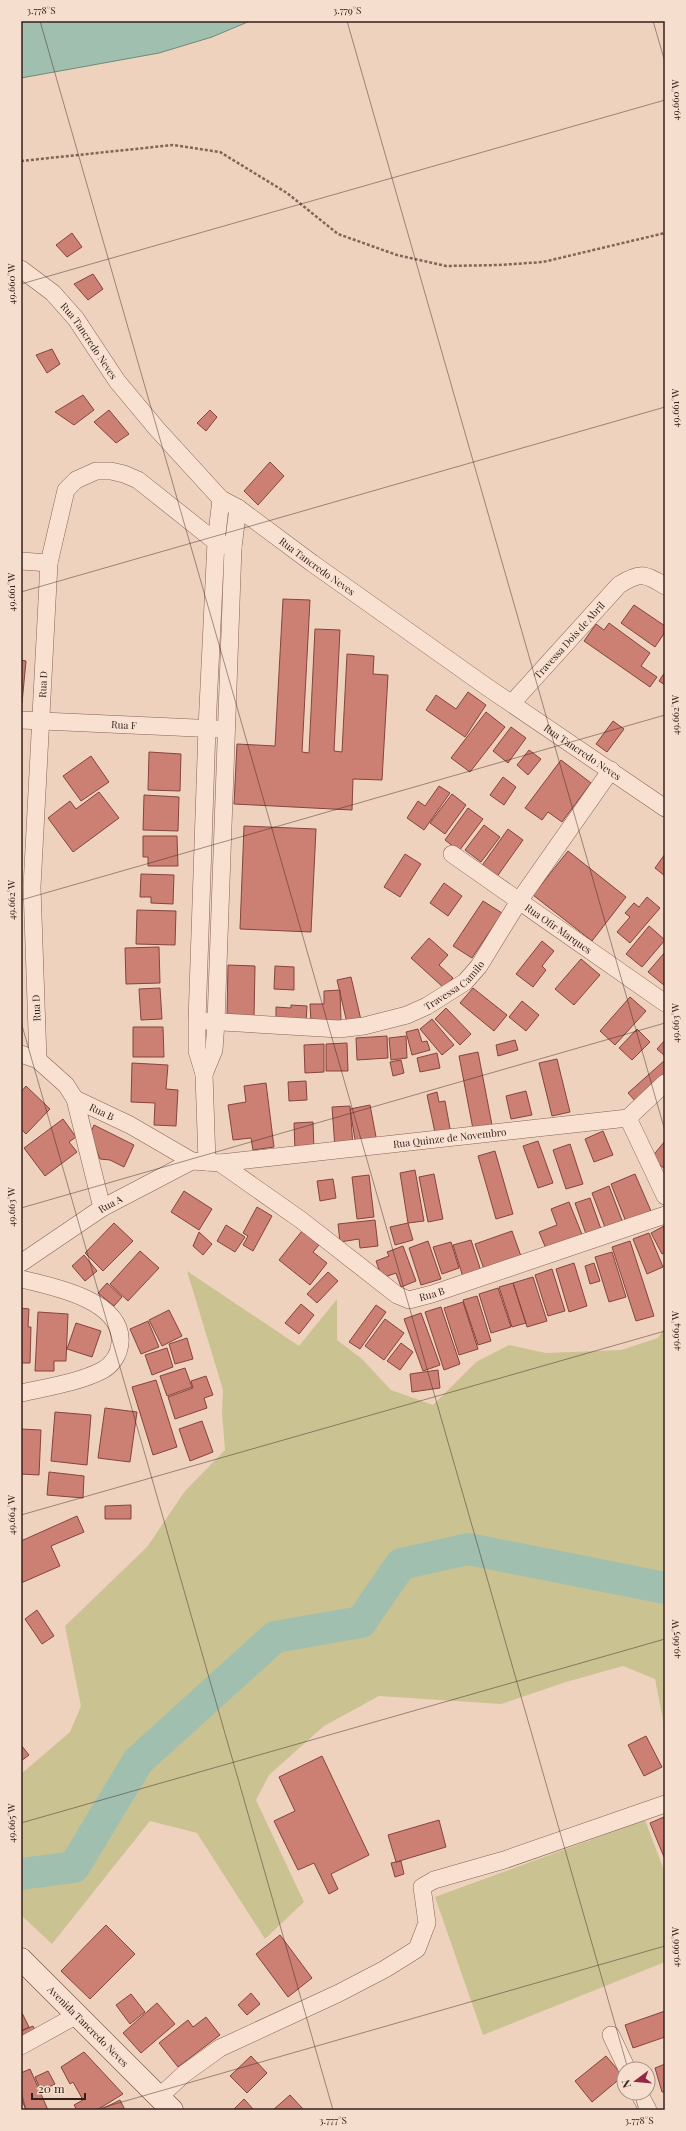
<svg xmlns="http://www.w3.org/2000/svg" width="686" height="2131" viewBox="0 0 686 2131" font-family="'Playfair Display',serif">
  <rect width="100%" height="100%" fill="#eed2be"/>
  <path fill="#cbc292" d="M187,1271l112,75 38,-47v41l25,19 29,31 42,15 43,-43 33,-17 37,8 75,-3 37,-12 7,-11v403l-10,-51 -32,-13 -57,16 -65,22 -122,-8 -55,30 -55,49 -13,25 48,102 -39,37 -68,-106 -47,-12 -98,123 -31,-29v-141l49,-42 11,-26 -16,-80 82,-79 38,-56 40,-41 -3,-37 1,-23z
    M645,1820l20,53v89l-182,73 -48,-138z"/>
  <path fill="#a1bfae" stroke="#698d7a" d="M21,21h229l-38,16 -53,16 -138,25z"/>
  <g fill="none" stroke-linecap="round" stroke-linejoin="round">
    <path stroke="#a1bfae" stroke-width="32" d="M21,1874l53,-7 64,-106 137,-124 86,-15 40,-58 67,-15 197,39"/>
  </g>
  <path fill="#cc7f73" stroke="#85443d" d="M72,233l10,14 -15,10 -11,-12z
    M93,274l10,15 -15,11 -14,-16z
    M52,349l8,15 -13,9 -11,-18z
    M83,395l11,15 -20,15 -19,-13z
    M109,410l20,24 -13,9 -22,-21z
    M210,410l7,7 -11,14 -9,-8z
    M270,462l14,14 -26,29 -14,-14z
    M283,599l27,1 -8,152 7,1 6,-124 25,1 -6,121 8,1 5,-98 27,2 -1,18 15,1 -6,105 -29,-1 -1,31 -118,-6 3,-60 38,2z
    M634,605l31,21v6l-10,15 -34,-24z
    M609,623l41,30 -9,13 16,11 -7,10 -66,-46 12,-17 8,6z
    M21,660l5,1 -4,42h-1z
    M665,672v13l-6,-4z
    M468,692l18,13 -21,32 -39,-27 10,-15 20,14z
    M486,712l19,15 -35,45 -19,-14z
    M613,721l11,8 -17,23 -11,-8z
    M511,727l15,11 -18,25 -15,-12z
    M529,750l12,9 -13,16 -11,-10z
    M149,752l32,2 -1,37 -32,-1z
    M91,756l18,26 -28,19 -18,-25z
    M561,760l30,23 -29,39 -14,-10 -6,8 -17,-12z
    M503,777l13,10 -12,18 -14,-10z
    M439,786l11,7 -26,37 -17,-12 11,-17 7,5z
    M99,792l20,26 -46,34 -25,-34 22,-17 6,8z
    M452,794l14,11 -21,29 -15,-11z
    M144,795l35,2 -1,34 -35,-1z
    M468,808l15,11 -24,32 -14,-11z
    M484,825l16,12 -19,25 -16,-12z
    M244,826l72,3 -5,103 -71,-3z
    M508,829l15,11 -27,38 -15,-11z
    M143,836h34l1,30h-30v-9h-5z
    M568,851l58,46 -34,44 -59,-46z
    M405,854l16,10 -21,33 -16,-10z
    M665,854v22l-10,-8z
    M141,874l33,1 -1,29 -22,-1v-6h-11z
    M444,883l18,13 -14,20 -18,-13z
    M647,897l13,11 -30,35 -13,-11 13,-15 -5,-4 9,-10 5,4z
    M483,901l19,12 -30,45 -19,-12z
    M137,910l39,1 -1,34 -39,-1z
    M649,926l16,14 -23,27 -16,-13z
    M429,938l19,17 -9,10 14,13 -9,10 -33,-30z
    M542,941l12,10 -12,15 4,4 -13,17 -17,-13z
    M159,947l1,36 -34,1 -1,-36z
    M665,952v34l-17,-14z
    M581,959l19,16 -26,30 -19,-16z
    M228,965l27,1 -1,52 -27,-1z
    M275,966l19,1v23l-20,-1z
    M351,977l10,43 -14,3 -10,-43z
    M160,988l2,31 -21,1 -2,-31z
    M473,988l34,27 -13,16 -34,-28z
    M340,990l1,31 -30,1 -1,-18h14v-13z
    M630,997l16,14 -31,34 -15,-14z
    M522,1001l17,14 -13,16 -17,-14z
    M291,1005l16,1 -1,16 -30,-1v-14l15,1z
    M446,1008l25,26 -11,11 -25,-26z
    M432,1019l22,26 -12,10 -22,-26z
    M133,1027h30l1,30h-31z
    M418,1029l4,13 5,-1 3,9 -18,5 -6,-23z
    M637,1029l13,13 -18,18 -13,-12z
    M387,1036l1,22 -31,2 -1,-22z
    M406,1036l1,22 -16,2 -2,-22z
    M515,1040l3,10 -20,6 -2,-11z
    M665,1040v16l-8,-7z
    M347,1043l1,28h-22v-27z
    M324,1044v28l-19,1 -1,-28z
    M478,1052l14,73 -19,4 -14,-73z
    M437,1053l3,15 -20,4 -3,-14z
    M557,1059l13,53 -18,4 -13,-53z
    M401,1060l3,13 -11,3 -3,-14z
    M665,1060v18l-28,25 -9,-10z
    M132,1063l36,2 -2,24 12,1 -2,36 -22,-1 1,-22 -24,-1z
    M306,1081l1,19 -18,1 -1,-19z
    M266,1083l8,64 -21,3 -2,-12 -18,2 -5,-35 18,-3 -2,-16z
    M26,1086l24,23 -24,25 -5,-5v-37z
    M526,1091l6,24 -21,4 -5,-23z
    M437,1092l2,10 6,-1 6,33 -15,3 -9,-42z
    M370,1105l7,37 -21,4 -6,-37z
    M350,1106l3,40 -18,2 -3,-41z
    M63,1119l13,18 -7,5 8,10 -32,24 -21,-28z
    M313,1122l1,28 -19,1 -1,-28z
    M94,1125l40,20 -10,22 -14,-7 -10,-1 -10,-25z
    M603,1131l10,24 -19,7 -9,-23z
    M538,1141l15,42 -15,5 -15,-42z
    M665,1141v28l-14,-11z
    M570,1144l13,40 -17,5 -13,-39z
    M495,1151l18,63 -17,5 -18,-63z
    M415,1170l9,51 -16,2 -8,-50z
    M434,1174l9,45 -15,3 -9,-45z
    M635,1174l16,37 -25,11 -15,-38z
    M369,1175l5,42 -17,2 -5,-42z
    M333,1179l3,19 -16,3 -3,-20z
    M609,1186l14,37 -17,7 -14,-37z
    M184,1191l28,18 -13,21 -28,-18z
    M590,1198l11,31 -15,5 -11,-31z
    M569,1202l14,35 -36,14 -8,-19 18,-7 -6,-16z
    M257,1207l15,9 -19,35 -10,-6 5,-9 -5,-3z
    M375,1220l3,26 -18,2 -1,-9 -19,3 -2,-18z
    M114,1223l19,18 -30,30 -18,-18z
    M408,1223l5,17 -18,5 -5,-18z
    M226,1225l19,12 -10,15 -18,-11z
    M664,1226l1,26 -3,2 -11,-21z
    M302,1231l17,14 -6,7 14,11 -17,22 -31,-25z
    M512,1231l10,28 -37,13 -10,-28z
    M199,1232l13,12 -9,11 -10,-9z
    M649,1233l14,34 -16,7 -14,-35z
    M471,1240l10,31 -18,6 -10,-32z
    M428,1241l13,38 -20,6 -12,-37z
    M630,1241l24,75 -18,5 -24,-74z
    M451,1242l8,26 -17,6 -9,-27z
    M403,1246l13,35 -15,6 -5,-14 -14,5 -6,-17 13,-5 -2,-4z
    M140,1251l19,17 -31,33 -18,-17z
    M612,1252l14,45 -17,5 -14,-45z
    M84,1255l13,16 -12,10 -13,-15z
    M574,1263l13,43 -18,6 -13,-43z
    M594,1263l6,18 -10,3 -5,-18z
    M552,1269l13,42 -17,5 -13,-41z
    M328,1272l10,9 -21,22 -10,-9z
    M533,1277l14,44 -20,6 -14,-44z
    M107,1283l15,14 -8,9 -16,-13z
    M513,1283l13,40 -14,4 -13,-40z
    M498,1288l13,39 -20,6 -12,-39z
    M477,1296l14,45 -13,4 -15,-45z
    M463,1302l15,47 -19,6 -15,-47z
    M301,1304l13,11 -15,19 -14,-11z
    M376,1305l10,7 -26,37 -11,-7z
    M441,1307l19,57 -16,6 -19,-58z
    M21,1308l8,1 -1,18h3l-1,36h-9z
    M169,1310l13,26 -20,10 -13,-26z
    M38,1312l30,2 -2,47h-12v10h-19z
    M421,1313l19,52 -17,6 -19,-52z
    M385,1319l19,14 -20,27 -19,-14z
    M148,1321l11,26 -18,7 -11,-25z
    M76,1323l25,8 -9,26 -25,-8z
    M187,1338l6,21 -18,5 -6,-20z
    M401,1343l12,9 -13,18 -13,-9z
    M167,1348l6,19 -21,8 -7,-20z
    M185,1368l7,19 -25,9 -7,-20z
    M438,1370l2,18 -28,4 -2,-18z
    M206,1376l7,19 -9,3 3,10 -32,11 -7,-22 25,-9 -2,-7z
    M156,1380l21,67 -24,8 -21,-68z
    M105,1408l32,4 -7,50 -32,-4z
    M55,1412l36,3 -4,50 -36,-4z
    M202,1421l11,31 -23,9 -11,-32z
    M21,1429l20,1 -2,45 -18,-1z
    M49,1472l35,4 -1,22 -36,-3z
    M131,1505v14h-26v-13z
    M77,1516l7,16 -33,14 9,20 -39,17v-42z
    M37,1610l17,26 -12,8 -17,-25z
    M646,1736l16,31 -18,9 -16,-31z
    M21,1745l8,10 -8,6z
    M322,1756l47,99 -38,19 7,15 -9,5 -15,-31 -16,7 -24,-49 21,-10 -16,-34z
    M664,1817l1,3 -1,37 -14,-34z
    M439,1820l7,27 -50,15 -8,-27z
    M401,1861l3,13 -9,3 -4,-14z
    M106,1925l29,29 -45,45 -29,-28z
    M280,1935l32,43 -24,19 -32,-43z
    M251,1993l9,11 -13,11 -9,-10z
    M131,1994l14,18 -15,12 -14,-19z
    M157,2003l18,21 -34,29 -18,-20z
    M21,2011l8,16 -8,4z
    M665,2011v26l-32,11 -8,-23z
    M206,2017l14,18 -42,32 -19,-24 29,-23 5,7z
    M33,2026l4,8 -16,8v-11z
    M84,2052l39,42 -26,16h-20l-3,-5 9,-5 -10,-18 -3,2 -9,-17z
    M251,2056l16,17 -20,20 -17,-17z
    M606,2056l17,20 -31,26 -17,-21z
    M665,2064v28h-3l-7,-24z
    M30,2069l18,41h-22l-5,-12v-25z
    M48,2071l7,13 -14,7 -6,-14z
    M290,2095l14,15h-31z
    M244,2099l10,11h-21z
    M120,2100l5,10h-25z"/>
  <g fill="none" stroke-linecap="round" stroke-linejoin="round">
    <defs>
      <g id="street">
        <path id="s1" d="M21,269l32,24 23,26 41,62 40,48 64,70 17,9 74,55 175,124 178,121"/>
        <path d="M21,561l28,2"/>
        <path id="s2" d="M512,703l107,-118c20,-13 26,-12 46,1"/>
        <path id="s3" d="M21,720l197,9"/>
        <path id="s4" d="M452,854l213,149"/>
        <path id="s5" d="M205,1021l134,8 25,-3 43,-11 20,-9 38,-24 14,-16 40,-65 92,-131"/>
        <path id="s6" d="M21,1054l17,6 28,25 9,14 55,26 62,36"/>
        <path id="s7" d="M38,1060l-6,-173 17,-324 17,-73 10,-10 20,-9h15l13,3 14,6 78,62 17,5"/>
        <path d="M204,1074l10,-24 2,-28 17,-475 5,-39"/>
        <path d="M75,1099l27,109"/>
        <path d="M628,1118l37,78"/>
        <path d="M207,1162l-3,-88 -7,-23v-30l10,-293 9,-186 5,-43"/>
        <path id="s8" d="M220,1163l408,-45 37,-35"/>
        <path id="s9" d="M21,1263l81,-55 90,-47 28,2 81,57 96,75 12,5 23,-6 233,-79"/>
        <path d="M21,1279c30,7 103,21 99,64 -1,11 -7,21 -17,27 -25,13 -56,17 -82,23"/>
        <path d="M611,2035l16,34"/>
        <path d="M21,2046l56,-31"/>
        <path d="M639,2093l9,17"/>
        <path d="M159,2097l25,-23 36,-26 119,-55 46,-24 32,-20 10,-26 -5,-36 12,-7 70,-20 161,-56"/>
      </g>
      <g id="secondary">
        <path id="s10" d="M21,1959l151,151"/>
      </g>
    </defs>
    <use href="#street" stroke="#866257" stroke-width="18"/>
    <use href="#secondary" stroke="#68443a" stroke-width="23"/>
    <path stroke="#866257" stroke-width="2.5" stroke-dasharray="3 2" stroke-linecap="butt" d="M21,161l152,-16 47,7 67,41 51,41 59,21 49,11 53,-1 44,-3 122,-29"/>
    <use href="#street" stroke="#f9e1d1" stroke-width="17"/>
    <use href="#secondary" stroke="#f9e1d1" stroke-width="22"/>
  </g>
  <path fill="none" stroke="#35211c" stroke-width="1" stroke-opacity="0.45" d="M40,21l588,2048M347,21l318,1110M653,21l12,41M21,284l644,-184M21,592l644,-185M21,900l644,-185M21,1022l312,1088M21,1208l644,-185M21,1515l644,-184M21,1823l644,-184M21,2091l5,19M634,2093l5,17M94,2110l571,-164"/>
  <g text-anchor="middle" stroke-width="3" stroke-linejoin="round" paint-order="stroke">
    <g font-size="10" fill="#35211c" stroke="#f5decd">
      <text dy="4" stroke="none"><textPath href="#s1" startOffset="100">Rua Tancredo Neves</textPath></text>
      <text dy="4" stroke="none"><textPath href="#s1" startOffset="424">Rua Tancredo Neves</textPath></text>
      <text dy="4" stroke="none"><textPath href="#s2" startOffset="85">Travessa Dois de Abril</textPath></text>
      <text dy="4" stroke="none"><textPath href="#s7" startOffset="376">Rua D</textPath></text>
      <text dy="4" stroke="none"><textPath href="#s3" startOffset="103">Rua F</textPath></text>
      <text dy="4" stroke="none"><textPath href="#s1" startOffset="748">Rua Tancredo Neves</textPath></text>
      <text dy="4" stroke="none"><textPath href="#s4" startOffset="130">Rua Ofir Marques</textPath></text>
      <text dy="4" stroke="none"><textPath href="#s5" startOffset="260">Travessa Camilo</textPath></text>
      <text transform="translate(36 1008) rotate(-92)" y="4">Rua D</text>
      <text dy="4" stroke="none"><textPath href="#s6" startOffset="102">Rua B</textPath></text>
      <text dy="4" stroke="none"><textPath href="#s8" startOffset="231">Rua Quinze de Novembro</textPath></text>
      <text dy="4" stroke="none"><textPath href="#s9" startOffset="107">Rua A</textPath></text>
      <text dy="4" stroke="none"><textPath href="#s9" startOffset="485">Rua B</textPath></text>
      <text dy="4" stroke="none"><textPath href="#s10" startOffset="95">Avenida Tancredo Neves</textPath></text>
    </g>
  </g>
  <rect width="686" height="2131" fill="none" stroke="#f5decd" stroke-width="44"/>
  <g transform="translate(636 2081) rotate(254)"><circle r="19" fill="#f5decd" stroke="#a89286"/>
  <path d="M0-3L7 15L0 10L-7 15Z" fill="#952647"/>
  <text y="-6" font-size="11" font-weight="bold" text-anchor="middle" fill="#35211c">N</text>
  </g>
  <path d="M32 2093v6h53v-6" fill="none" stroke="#35211c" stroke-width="2"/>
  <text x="38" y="2093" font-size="12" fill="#35211c" stroke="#f5decd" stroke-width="3" paint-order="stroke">20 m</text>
  <rect x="22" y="22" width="642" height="2087" fill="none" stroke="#35211c" stroke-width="1.5"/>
  <g font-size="10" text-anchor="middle" fill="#35211c">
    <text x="41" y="14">3.778°S</text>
    <text x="347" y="14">3.779°S</text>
    <text transform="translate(675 100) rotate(-90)" y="4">49.660°W</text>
    <text transform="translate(11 284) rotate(-90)" y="4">49.660°W</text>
    <text transform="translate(675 408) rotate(-90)" y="4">49.661°W</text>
    <text transform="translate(11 592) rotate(-90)" y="4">49.661°W</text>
    <text transform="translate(675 715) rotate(-90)" y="4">49.662°W</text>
    <text transform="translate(11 900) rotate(-90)" y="4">49.662°W</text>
    <text transform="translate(675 1023) rotate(-90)" y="4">49.663°W</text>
    <text transform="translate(11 1207) rotate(-90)" y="4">49.663°W</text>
    <text transform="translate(675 1331) rotate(-90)" y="4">49.664°W</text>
    <text transform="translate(11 1515) rotate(-90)" y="4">49.664°W</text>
    <text transform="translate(675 1639) rotate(-90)" y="4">49.665°W</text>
    <text transform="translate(11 1823) rotate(-90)" y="4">49.665°W</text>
    <text transform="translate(675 1947) rotate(-90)" y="4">49.666°W</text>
    <text x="333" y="2124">3.777°S</text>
    <text x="639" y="2124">3.778°S</text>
  </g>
</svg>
